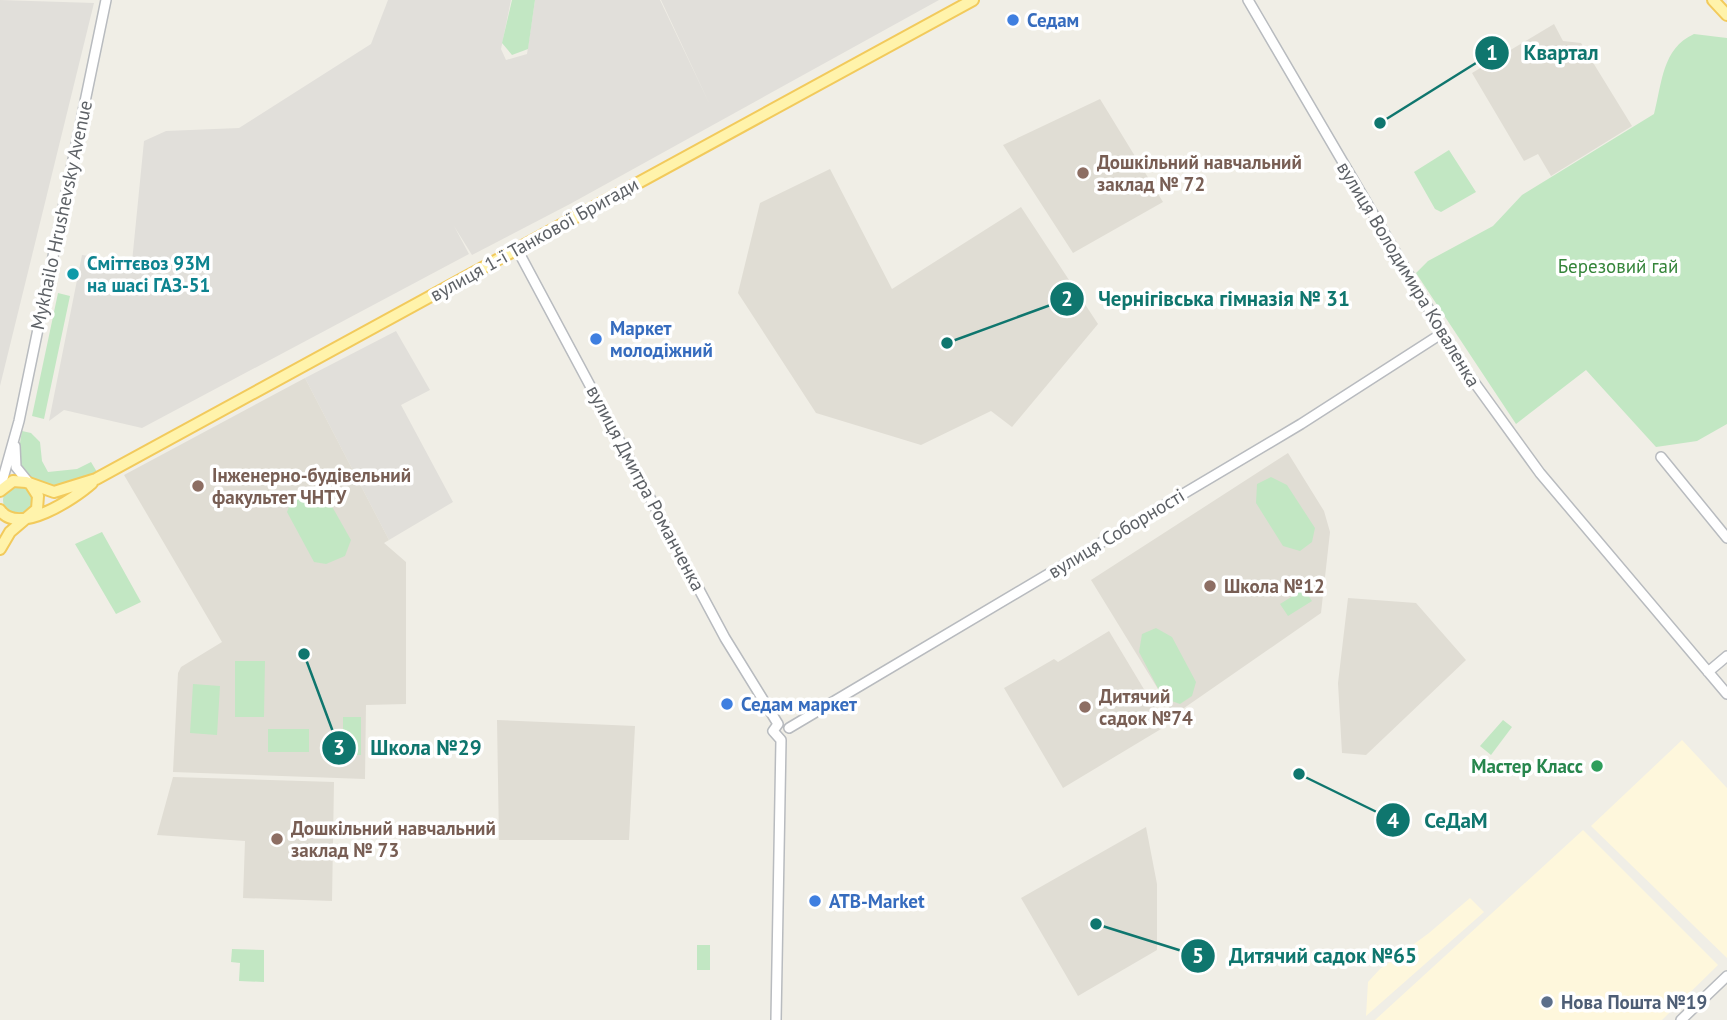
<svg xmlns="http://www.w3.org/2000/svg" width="1727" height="1020" viewBox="0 0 1727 1020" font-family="'PT Sans',sans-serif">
  <rect width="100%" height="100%" fill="#f0eee6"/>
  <path fill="#fef7dc" d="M1682,740l45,48v170l-136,-132z
    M1583,830l135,135 -56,55h-287z
    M1470,898l14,14 -118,104 2,-34 12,-13 49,-36z"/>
  <path fill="#e1dfda" d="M0,0l94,3 -94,383z
    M388,0h123l-10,49 5,11 21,-6 8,-54h125l50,105 -49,-105h278l-369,204 -98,51 -18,-29 15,28 -327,174 -78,-18 -15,11 33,-166 50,7 12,-121 22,-10 73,-3 132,-84z
    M396,331l34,59 -29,15 52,97 -64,38 -84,-162z"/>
  <path fill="#e0ddd4" d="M1554,24l9,17 18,2 51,83 -81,50 -13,-22 -14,7 -52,-88z
    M1100,99l63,103 -90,51 -70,-108z
    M830,169l62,120 129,-82 77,117 -86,103 -21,-16 -70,34 -105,-32 -78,-120 22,-90z
    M305,378l84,162 -5,3 22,19v142l-40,1 -1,74 -192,-7 5,-99 3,-6 41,-25 -98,-167z
    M1288,453l36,58 6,21 -9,81 -147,102 -83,-135z
    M1348,598l68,5 50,57 -100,95 -24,-2 -4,-70z
    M1109,631l57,95 -103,62 -59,-100 50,-29 4,3z
    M497,720l138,6 -6,114h-130z
    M173,777l161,5 -2,119 -89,-3 2,-57 -88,-6z
    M1146,827l11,57v66l-79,46 -57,-98z"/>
  <path fill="#c2e7c3" d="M512,0h23l-7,49 -16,6 -10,-12z
    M1694,34l33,4v386l-30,17 -41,6 -70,-77 -70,54 -100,-151 12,-12 65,-35 29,-31 132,-81c8,-30 8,-66 40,-80z
    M1449,150l27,42 -35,20 -6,-3 -21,-37z
    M58,293l12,3 -26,123 -12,-3z
    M22,431l9,2 9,9 2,19 6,11 29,-3 14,-7 6,10 -43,16c-33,-12 -39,-21 -32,-57z
    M1271,477l16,8 28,43 -3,14 -12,9 -17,-5 -27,-43 1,-19z
    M3 500a15 15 0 1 1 30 0a15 15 0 1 1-30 0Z
    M315,491l10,3 26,46 -6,16 -19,8 -12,-2 -27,-50 4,-10z
    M102,532l39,70 -25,12 -41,-70z
    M1304,589l8,12 -24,15 -8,-12z
    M1156,628l16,9 24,45 -4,14 -12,8 -17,-6 -24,-46 3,-18z
    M235,661h30l-1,56h-29z
    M193,684l27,2 -3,49 -27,-2z
    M343,717h18v38h-18z
    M1503,720l9,7 -21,28 -11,-9z
    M268,729h41v23h-41z
    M697,945h13v25h-13z
    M232,949l32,1v32l-25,-1 1,-18 -9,-1z"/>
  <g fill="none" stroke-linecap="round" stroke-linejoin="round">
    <defs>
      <path id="minor" d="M1248,0l213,364 79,109 187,221
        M517,249l208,389 53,86
        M15,446l1,21 13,16
        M1661,457l66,81
        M0,489l19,-68 87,-421
        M1708,672l19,-16
        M789,728l512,-304 140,-90
        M776,1020l5,-280 -8,-9 5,-7
        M1681,1020l46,-44"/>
      <path id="major" d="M1713,0l14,15
        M0,491l13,-10 13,1 28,10 42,-13 877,-479
        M0,510c18,26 74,-11 92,-27
        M0,549l10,-17 27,-23 1,-13 -7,-11"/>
    </defs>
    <use href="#minor" stroke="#b8bbbf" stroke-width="12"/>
    <use href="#major" stroke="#f2ca5c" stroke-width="14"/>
    <use href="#minor" stroke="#fff" stroke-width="9"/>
    <use href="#major" stroke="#fff3ab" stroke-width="10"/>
  </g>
  <g fill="#3f7fe0" stroke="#fff" stroke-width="2.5">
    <circle cx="1013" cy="20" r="7"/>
    <circle cx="596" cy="339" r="7"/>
    <circle cx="727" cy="704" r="7"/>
    <circle cx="815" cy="901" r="7"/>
  </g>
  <g fill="#8d6e63" stroke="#fff" stroke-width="2.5">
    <circle cx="1083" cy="173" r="7"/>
    <circle cx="198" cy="486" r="7"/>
    <circle cx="1210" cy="586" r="7"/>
    <circle cx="1085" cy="707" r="7"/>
    <circle cx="277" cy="839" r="7"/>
  </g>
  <circle fill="#0f9aa8" stroke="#fff" stroke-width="2.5" cx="73" cy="274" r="7"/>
  <circle fill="#2e9e5b" stroke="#fff" stroke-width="2.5" cx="1597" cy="766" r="7"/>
  <circle fill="#5c6f8a" stroke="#fff" stroke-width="2.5" cx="1547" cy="1002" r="7"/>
  <g text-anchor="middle" stroke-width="7" stroke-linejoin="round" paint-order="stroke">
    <g font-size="19" font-weight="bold" fill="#366cbe" stroke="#fff" text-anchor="start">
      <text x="1027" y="27">Седам</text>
      <text x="610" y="335">Маркет<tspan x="610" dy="22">молодіжний</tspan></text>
      <text x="741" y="711">Седам маркет</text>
      <text x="829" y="908">ATB-Market</text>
    </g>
    <g font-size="19" font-weight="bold" fill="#785e54" stroke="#fff" text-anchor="start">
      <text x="1097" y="169">Дошкільний навчальний<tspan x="1097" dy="22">заклад № 72</tspan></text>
      <text x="212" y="482">Інженерно-будівельний<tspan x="212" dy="22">факультет ЧНТУ</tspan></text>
      <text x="1224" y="593">Школа №12</text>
      <text x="1099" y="703">Дитячий<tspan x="1099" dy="22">садок №74</tspan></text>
      <text x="291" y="835">Дошкільний навчальний<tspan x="291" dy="22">заклад № 73</tspan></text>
    </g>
    <g font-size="19" fill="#5d6166" stroke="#fff">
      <text transform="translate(61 215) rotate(-78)" y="7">Mykhailo Hrushevsky Avenue</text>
      <text transform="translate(534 239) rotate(-29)" y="7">вулиця 1-ї Танкової Бригади</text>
      <text transform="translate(1409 274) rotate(59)" y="7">вулиця Володимира Коваленка</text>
      <text transform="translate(646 488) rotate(62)" y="7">вулиця Дмитра Романченка</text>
      <text transform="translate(1116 533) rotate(-31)" y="7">вулиця Соборності</text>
    </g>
    <g font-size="19" font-weight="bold" fill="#0d838f" stroke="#fff" text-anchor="start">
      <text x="87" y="270">Сміттєвоз 93М<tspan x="87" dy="22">на шасі ГАЗ-51</tspan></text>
    </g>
    <g font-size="19" fill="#35853a" stroke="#fff">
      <text x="1618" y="273">Березовий гай</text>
    </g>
    <g font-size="19" font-weight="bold" fill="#27864d" stroke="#fff" text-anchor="end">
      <text x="1583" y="773">Мастер Класс</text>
    </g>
    <g font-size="19" font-weight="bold" fill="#4e5e75" stroke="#fff" text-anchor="start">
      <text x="1561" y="1009">Нова Пошта №19</text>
    </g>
  </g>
  <path fill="none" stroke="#0f766e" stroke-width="2.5" d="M1380 123L1492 53M947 343L1067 299M304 654L339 748M1299 774L1393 820M1096 924L1198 956"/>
  <g fill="#0f766e" stroke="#fff" stroke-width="2.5">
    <circle cx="1380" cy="123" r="7"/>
    <circle cx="947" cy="343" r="7"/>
    <circle cx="304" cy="654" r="7"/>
    <circle cx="1299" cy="774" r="7"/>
    <circle cx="1096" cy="924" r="7"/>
    <circle cx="1492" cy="53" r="18"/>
    <circle cx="1067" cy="299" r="18"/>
    <circle cx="339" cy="748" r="18"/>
    <circle cx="1393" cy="820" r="18"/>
    <circle cx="1198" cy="956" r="18"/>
  </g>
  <g font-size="21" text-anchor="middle" font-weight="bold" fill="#fff">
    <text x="1492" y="60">1</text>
    <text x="1067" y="306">2</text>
    <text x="339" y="755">3</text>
    <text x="1393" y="828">4</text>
    <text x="1198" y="963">5</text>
  </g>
  <g font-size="21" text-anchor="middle" font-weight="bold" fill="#0f766e" stroke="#fff" stroke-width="7" stroke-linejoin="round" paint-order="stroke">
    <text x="1561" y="60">Квартал</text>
    <text x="1224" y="306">Чернігівська гімназія № 31</text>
    <text x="426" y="755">Школа №29</text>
    <text x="1456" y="828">СеДаМ</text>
    <text x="1323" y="963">Дитячий садок №65</text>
  </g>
</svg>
